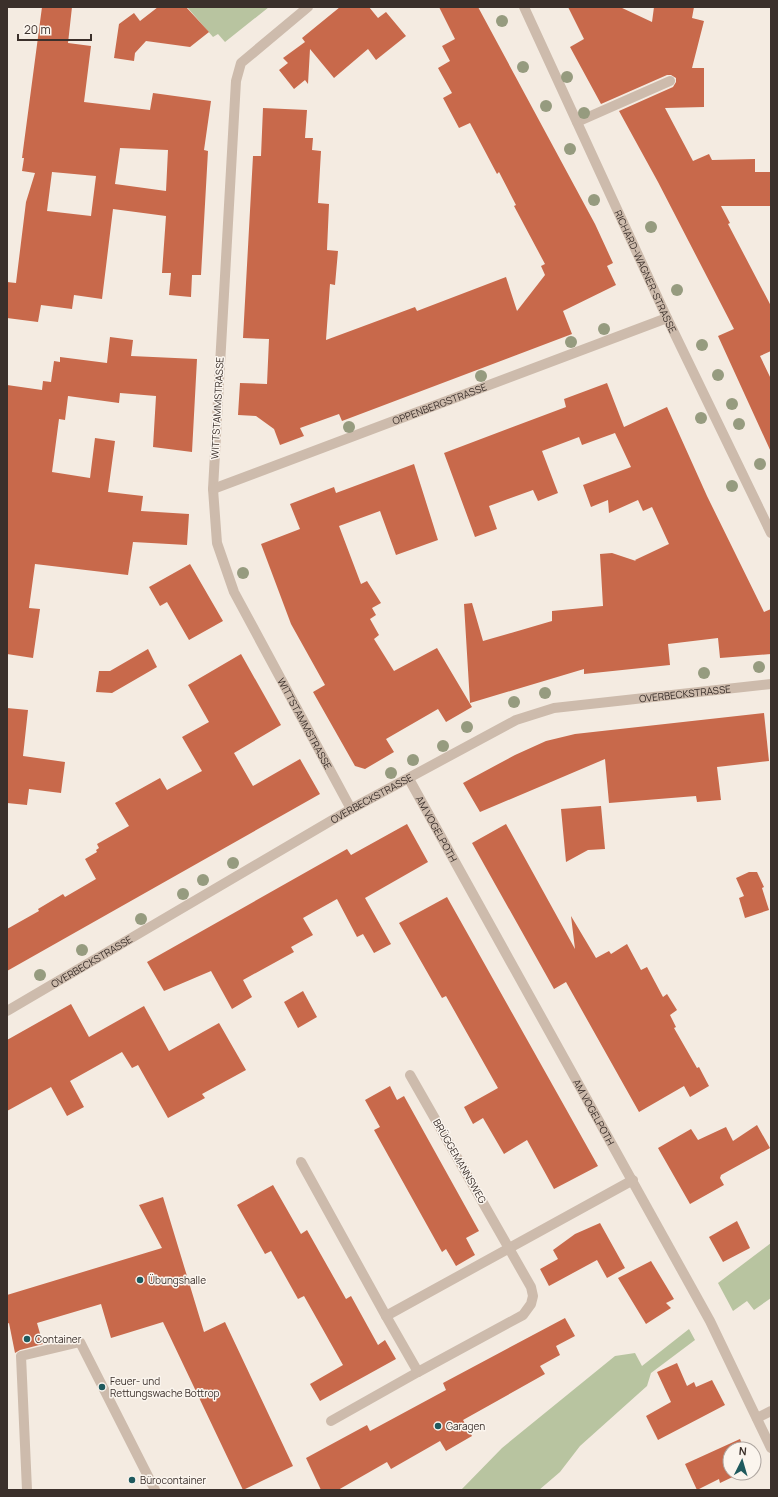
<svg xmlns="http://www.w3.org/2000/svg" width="778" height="1497" viewBox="0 0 778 1497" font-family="Manrope,sans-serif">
  <rect width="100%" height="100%" fill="#f4ebe1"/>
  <path fill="#b8c4a0" d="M187,7h82l-44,35 -7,-8 -5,3z
    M771,1243v55l-17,12 -7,-9 -14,10 -15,-28z
    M689,1329l6,11 -44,33 -4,13 -67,60 -20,26 -21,18h-78l41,-42 113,-92 20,-3 7,13z"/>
  <path fill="#c8694b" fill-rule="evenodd" d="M42,7h30l-4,36 23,3 -7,56 66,8 3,-17 58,8 -7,49 4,1 -7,124h-9l-1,22 -22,-2 2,-22h-9l4,-57 -53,-7 -11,90 -28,-4 -2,14 -31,-4 -3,17 -31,-4v-36l9,1 10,-81 9,-29 -13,-2 2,-13h-2zM120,148l48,2 -2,41 -51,-7zM52,172l44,4 -5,40 -44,-5z
    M158,7h28l23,25 -19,15 -44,-6 -11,12 -1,8 -20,-3 5,-34 15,-11 6,8z
    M340,7h29l9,11 8,-6 20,24 -30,24 -8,-11 -34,29 -24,-29 -2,35 -3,-4 -11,9 -15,-19 9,-7 -5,-5 22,-16 -3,-4z
    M439,7h39l117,217 18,39 -6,3 9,19 -53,26 9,23 -230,87 -3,-7 -39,14 4,8 -24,9 -6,-16 -18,-13 -18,-1 2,-32 27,1 2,-45 -26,-1 10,-182h8l2,-48 44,2 -2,28h8l-1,12 9,1 -3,52 11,1 -2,46 11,1 -3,34 -5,-1 -4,56 89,-33 2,4 89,-34 11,34 28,-36 -4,-9 4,-2 -31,-58 2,-1 -17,-33 -2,2 -27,-51 -11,5 -16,-30 9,-5 -14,-25 12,-7 -8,-15 13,-7z
    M568,7h52l32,15 2,-15h40l-2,11 12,3 -12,47h12v39l-39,1 28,53 16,-7 3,6 43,-1v13h16v34h-50l9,17 -2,1 43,82v45l-11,5 11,23v73l-53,-116 16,-7 -76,-147 -39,-71 54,-24 3,-5v-4l-5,-3h-4l-66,29 -31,-57 14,-8z
    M110,337l23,3 -2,16 66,3 -5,93 -39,-5 3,-51 -36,-3 -1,10 -51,-7 -3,24 -6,-1 -7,53 38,6 5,-40 20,3 -7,51 35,4 -2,15 48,3 -2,31 -54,-3 -5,33 -93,-11 -6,44 11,1 -7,49 -26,-4v-269l35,5 1,-9 8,1 3,-21 6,1v-5l47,6z
    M607,383l17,44 43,-20 40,89 57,116 7,-3v45l-51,4 -2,-20 -50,6 2,21 -86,9v-5l-114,34 -6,-99 8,-1 11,38 28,-8 41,-12v-10l51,-5 -3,-52 12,-1 24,8 -1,-1 34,-16 -17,-37 -9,4 -5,-11 -29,13 -1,-13 -17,7 -8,-22 48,-18 -16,-34 -33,12 -3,-8 -37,14 16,42 -20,8 -5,-11 -44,16 8,23 -22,8 -31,-84 122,-46 -2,-8z
    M414,464l24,76 -42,15 -16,-44 -41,15 22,58 6,-3 14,22 -9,5 4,7 -6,4 9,16 -5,4 20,32 43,-23 35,59 -26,15 -8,-13 -52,30 8,13 -29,17 -10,-3 -42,-74 12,-7 -34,-61 -30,-80 39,-15 -10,-25 44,-17 2,6z
    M190,564l33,57 -34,19 -22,-38 -7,4 -11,-19z
    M148,649l9,18 -45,26 -16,-1 3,-21h11z
    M241,654l40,71 -47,28 19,33 47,-27 20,35 -313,177v-42l32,-18 -1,-2 25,-15 2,3 31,-18 -11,-20 12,-7 -1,-2 3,-2 -2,-4 32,-18 -14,-23 45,-25 7,12 35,-19 -20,-34 27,-15 -21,-37z
    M7,708l21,2 -5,46 42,6 -4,31 -32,-4 -2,16 -20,-2z
    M764,713l5,48 -52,6 4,33 -24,2 -1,-6 -87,7 -4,-44 -125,53 -17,-29 52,-28 31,-14 29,-7z
    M601,806l4,43 -17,1 -22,12 -5,-53z
    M407,824l21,38 -63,36 26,46 -17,9 -11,-19 -6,3 -20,-38 -34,19 10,17 -22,12 3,5 -51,28 9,17 -20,12 -21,-38 -47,20 -17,-29 200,-113 4,6z
    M506,824l69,125 -4,-33 25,42 13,-7 2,3 16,-10 14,26 6,-3 16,30 4,-3 10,16 -7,5 6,12 -2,1 23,40 2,-1 10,19 -19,11 -6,-11 -45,26 -73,-130 -12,7 -82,-146z
    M749,872h8l7,15 -2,1 7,22 -24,8 -6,-20 5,-2 -8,-18z
    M447,897l151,269 -44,23 -27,-49 -23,14 -21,-36 -10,6 -9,-17 34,-19 -52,-92 -4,2 -43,-75z
    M303,991l14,26 -19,11 -14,-26z
    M71,1004l18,33 55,-31 25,45 50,-28 27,47 -44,24 3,4 -37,20 -30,-53 -6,3 -10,-16 -52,29 14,26 -17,9 -16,-29 -44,24v-71z
    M390,1086l7,14 7,-4 75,135 -13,7 9,17 -19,11 -10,-17 -4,3 -68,-122 6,-3 -15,-27z
    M757,1125l13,23 -49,27 -1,3 4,7 -34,19 -32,-56 33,-19 7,11 28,-13 7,14z
    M273,1185l28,49 6,-4 39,69 5,-3 27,49 7,-5 11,19 -76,42 -10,-17 33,-19 -39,-69 -6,3 -27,-48 -6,3 -28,-49z
    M163,1197l41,135 21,-10 68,144 -50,24 -80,-168 -52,16 -10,-34 -64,19 6,21 -23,6 -5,3 -6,-30 -2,1v-29l155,-47 -23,-43z
    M737,1221l13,27 -27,14 -14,-25z
    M600,1223l25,45 -18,10 -10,-18 -48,26 -9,-17 18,-10 -5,-9 22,-16z
    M651,1261l23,38 -8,4 5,5 -25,16 -28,-46z
    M565,1318l10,18 -19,10 4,9 -20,11 5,8 -82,46 9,16 -26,15 -6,-10 -49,28 -4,-7 -49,28h-17l-15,-32 61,-33 3,6 76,-41 -3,-7z
    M677,1363l10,23 7,-4 2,5 16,-7 13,25 -67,35 -12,-24 25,-14 -14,-30z
    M740,1439l4,10h-14v24h11l-21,10 -1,-4 -22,11 -12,-26z"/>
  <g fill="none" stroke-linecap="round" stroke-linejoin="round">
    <path stroke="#cdbbac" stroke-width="10" d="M577,122l93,-41
      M27,1490l-6,-134 59,-14 75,148"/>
    <g stroke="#cdbbac" stroke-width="10">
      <path id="s1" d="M308,7l-67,56 -5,18 -23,408 4,54 17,49 117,217"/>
      <path id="s2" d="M524,7l143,311 104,215"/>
      <path id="s3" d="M213,489l454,-171"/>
      <path id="s4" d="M409,779l301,542 61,127"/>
      <path id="s5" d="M7,1011l344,-202 165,-89 38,-12 217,-24"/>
      <path d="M301,1162l85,154 247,-136"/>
      <path d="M386,1316l32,56 105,-57 8,-11 2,-8 -2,-9 -121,-212"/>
      <path d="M757,1418l14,-7"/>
      <path d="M331,1421l87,-49"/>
    </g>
  </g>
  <g fill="#969b7f">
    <circle cx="502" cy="21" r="6"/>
    <circle cx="523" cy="67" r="6"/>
    <circle cx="567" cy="77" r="6"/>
    <circle cx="546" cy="106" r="6"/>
    <circle cx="584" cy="113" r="6"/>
    <circle cx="570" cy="149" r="6"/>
    <circle cx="594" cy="200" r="6"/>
    <circle cx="651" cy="227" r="6"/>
    <circle cx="677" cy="290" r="6"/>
    <circle cx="604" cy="329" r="6"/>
    <circle cx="571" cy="342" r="6"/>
    <circle cx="702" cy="345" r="6"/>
    <circle cx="718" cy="375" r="6"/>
    <circle cx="481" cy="376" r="6"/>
    <circle cx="732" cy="404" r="6"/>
    <circle cx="701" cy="418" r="6"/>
    <circle cx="739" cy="424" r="6"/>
    <circle cx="349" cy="427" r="6"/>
    <circle cx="760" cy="464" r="6"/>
    <circle cx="732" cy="486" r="6"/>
    <circle cx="243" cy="573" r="6"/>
    <circle cx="759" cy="667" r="6"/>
    <circle cx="704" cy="673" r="6"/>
    <circle cx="545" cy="693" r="6"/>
    <circle cx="514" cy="702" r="6"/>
    <circle cx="467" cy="727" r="6"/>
    <circle cx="443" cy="746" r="6"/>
    <circle cx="413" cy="760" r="6"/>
    <circle cx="391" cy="773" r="6"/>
    <circle cx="233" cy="863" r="6"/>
    <circle cx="203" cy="880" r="6"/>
    <circle cx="183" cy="894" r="6"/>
    <circle cx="141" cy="919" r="6"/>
    <circle cx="82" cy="950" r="6"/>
    <circle cx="40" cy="975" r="6"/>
  </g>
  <g fill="#1f5a5e" stroke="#fbf5ee" stroke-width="1.5">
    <circle cx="140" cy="1280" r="4"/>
    <circle cx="27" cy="1339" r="4"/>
    <circle cx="102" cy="1387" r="4"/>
    <circle cx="438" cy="1426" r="4"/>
    <circle cx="132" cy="1480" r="4"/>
  </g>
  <g text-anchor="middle" stroke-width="3" stroke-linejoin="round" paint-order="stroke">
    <g font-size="10" fill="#3b302b" stroke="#fbf5ee">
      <text dy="4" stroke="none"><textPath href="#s2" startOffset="291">RICHARD-WAGNER-STRASSE</textPath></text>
      <text dy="4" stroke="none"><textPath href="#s3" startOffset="242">OPPENBERGSTRASSE</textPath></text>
      <text transform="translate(217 408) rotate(-87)" y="4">WITTSTAMMSTRASSE</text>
      <text dy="4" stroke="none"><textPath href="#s5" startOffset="758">OVERBECKSTRASSE</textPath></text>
      <text dy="4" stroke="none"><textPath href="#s1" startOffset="770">WITTSTAMMSTRASSE</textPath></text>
      <text dy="4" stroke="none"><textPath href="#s5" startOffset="422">OVERBECKSTRASSE</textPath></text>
      <text dy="4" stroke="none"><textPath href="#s4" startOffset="57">AM VOGELPOTH</textPath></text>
      <text dy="4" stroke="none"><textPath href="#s5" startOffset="98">OVERBECKSTRASSE</textPath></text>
      <text dy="4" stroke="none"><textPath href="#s4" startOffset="381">AM VOGELPOTH</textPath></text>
      <text transform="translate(460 1161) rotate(60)" y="4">BRÜGGEMANNSWEG</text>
    </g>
    <g font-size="10" fill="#3b302b" stroke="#fbf5ee" text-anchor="start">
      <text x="148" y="1284">Übungshalle</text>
      <text x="35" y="1343">Container</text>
      <text x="110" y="1385">Feuer- und<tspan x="110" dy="12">Rettungswache Bottrop</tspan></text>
      <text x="446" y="1430">Garagen</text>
      <text x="140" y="1484">Bürocontainer</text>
    </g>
  </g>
  <rect width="778" height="1497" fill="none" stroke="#3b302b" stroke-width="16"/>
  <g transform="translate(742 1461) rotate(5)"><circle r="19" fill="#fbf5ee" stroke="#aea6a0"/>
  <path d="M0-3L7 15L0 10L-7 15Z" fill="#1f5a5e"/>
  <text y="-6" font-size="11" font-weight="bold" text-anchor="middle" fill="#3b302b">N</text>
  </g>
  <path d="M18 34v6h73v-6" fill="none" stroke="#3b302b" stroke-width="2"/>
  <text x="24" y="34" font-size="12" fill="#3b302b" stroke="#fbf5ee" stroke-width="3" paint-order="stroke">20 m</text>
</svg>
